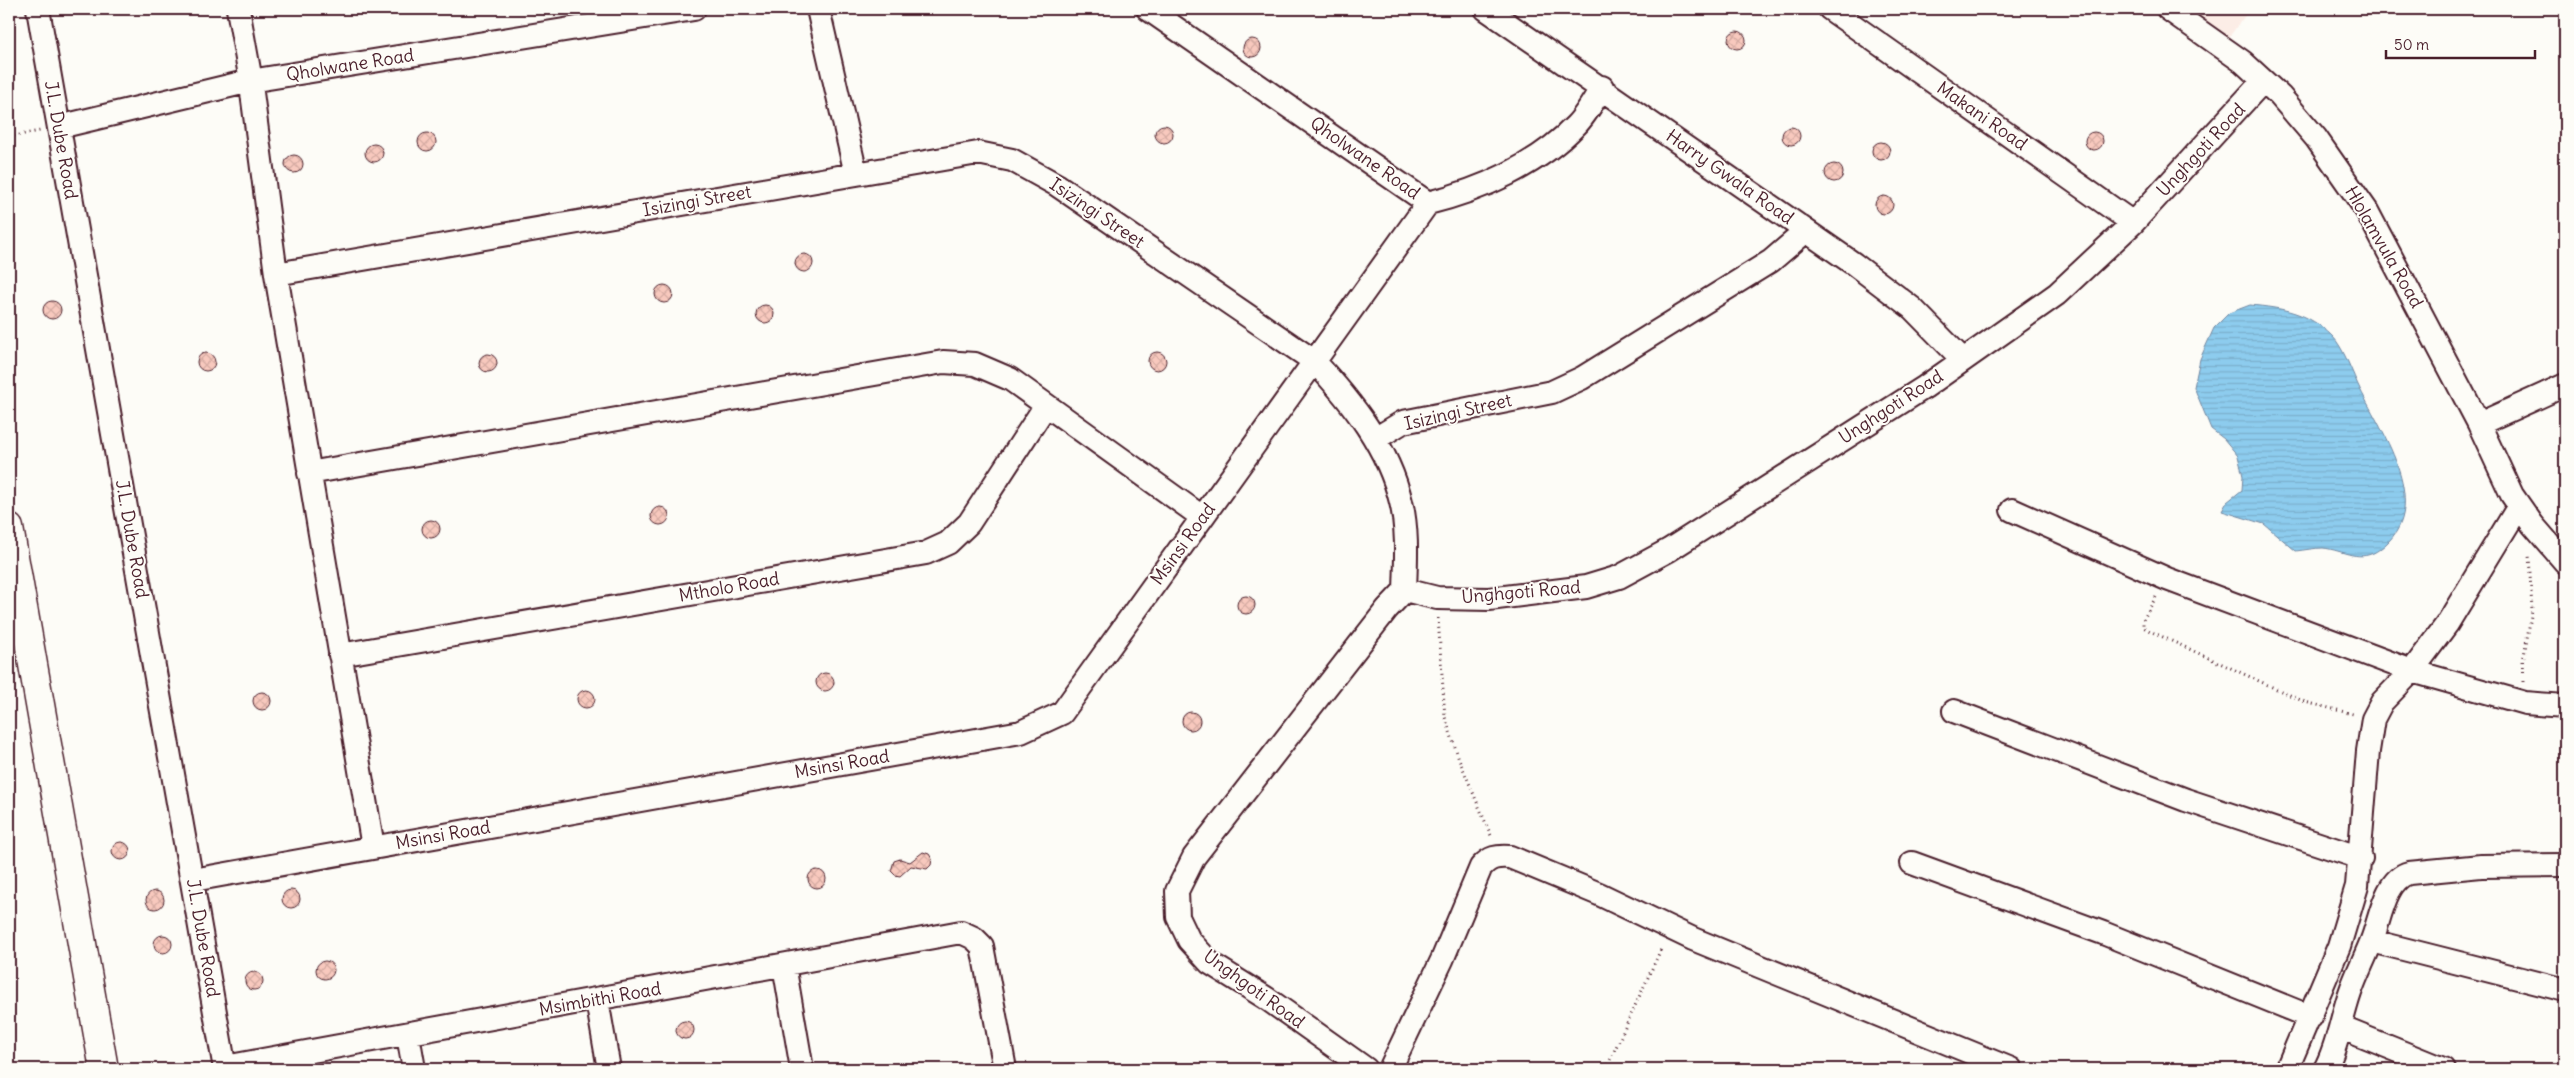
<svg xmlns="http://www.w3.org/2000/svg" width="2574" height="1078" viewBox="0 0 2574 1078" font-family="Delius,sans-serif">
  <defs>
    <pattern id="water-rules" width="6" height="5" patternUnits="userSpaceOnUse" patternTransform="scale(1.25)"><rect width="6" height="5" fill="#8dccee"/><path d="M0 2.5h6" fill="none" stroke="#7bafcc"/></pattern>
    <pattern id="building-cross-hatch" width="8" height="8" patternUnits="userSpaceOnUse" patternTransform="scale(1.25)"><rect width="8" height="8" fill="#f8c9be"/><path d="M0 0l8 8M0 8l8-8" fill="none" stroke="#d6aca3"/></pattern>
  </defs>
  <rect width="100%" height="100%" fill="#fdfcf7"/>
  <filter id="ink" filterUnits="userSpaceOnUse"><feTurbulence type="fractalNoise" baseFrequency=".02" numOctaves="2"/><feDisplacementMap in="SourceGraphic" scale="10" xChannelSelector="R" yChannelSelector="G"/><feConvolveMatrix kernelMatrix="1 2 1 2 8 2 1 2 1" color-interpolation-filters="sRGB"/></filter>
  <g filter="url(#ink)">
    <path fill="#fcede6" d="M2190,9h60l-21,28z"/>
    <path fill="url(#water-rules)" stroke="#7287a0" d="M2250,305c32,3 58,7 82,31 11,10 21,39 28,53 23,46 75,119 20,160 -20,15 -36,1 -57,-1 -9,0 -18,2 -27,3l-32,-27 -42,-13 5,-9 15,-12 1,-14 -5,-20 -14,-17 -13,-10 -17,-42 6,-28 14,-31 15,-15z"/>
    <path fill="url(#building-cross-hatch)" stroke="#4a1f2b" d="M1728 40a9 9 0 1 1 18 0a9 9 0 1 1-18 0Z
      M1243 48a9 9 0 1 1 18 0a9 9 0 1 1-18 0Z
      M1155 134a9 9 0 1 1 18 0a9 9 0 1 1-18 0Z
      M1782 136a9 9 0 1 1 18 0a9 9 0 1 1-18 0Z
      M2085 141a9 9 0 1 1 18 0a9 9 0 1 1-18 0Z
      M418 142a9 9 0 1 1 18 0a9 9 0 1 1-18 0Z
      M1872 151a9 9 0 1 1 18 0a9 9 0 1 1-18 0Z
      M365 153a9 9 0 1 1 18 0a9 9 0 1 1-18 0Z
      M285 164a9 9 0 1 1 18 0a9 9 0 1 1-18 0Z
      M1825 173a9 9 0 1 1 18 0a9 9 0 1 1-18 0Z
      M1875 205a9 9 0 1 1 18 0a9 9 0 1 1-18 0Z
      M795 263a9 9 0 1 1 18 0a9 9 0 1 1-18 0Z
      M655 294a9 9 0 1 1 18 0a9 9 0 1 1-18 0Z
      M43 310a9 9 0 1 1 18 0a9 9 0 1 1-18 0Z
      M756 314a9 9 0 1 1 18 0a9 9 0 1 1-18 0Z
      M1148 361a9 9 0 1 1 18 0a9 9 0 1 1-18 0Z
      M197 362a9 9 0 1 1 18 0a9 9 0 1 1-18 0Z
      M479 363a9 9 0 1 1 18 0a9 9 0 1 1-18 0Z
      M651 516a9 9 0 1 1 18 0a9 9 0 1 1-18 0Z
      M422 529a9 9 0 1 1 18 0a9 9 0 1 1-18 0Z
      M1237 605a9 9 0 1 1 18 0a9 9 0 1 1-18 0Z
      M816 682a9 9 0 1 1 18 0a9 9 0 1 1-18 0Z
      M577 699a9 9 0 1 1 18 0a9 9 0 1 1-18 0Z
      M253 701a9 9 0 1 1 18 0a9 9 0 1 1-18 0Z
      M1182 721a9 9 0 1 1 18 0a9 9 0 1 1-18 0Z
      M112 851a9 9 0 1 1 18 0a9 9 0 1 1-18 0Z
      M923,852l6,2 3,5 -1,6 -4,4 -16,-3 -11,10 -5,-1 -4,-4 3,-10 6,-2 10,3z
      M808 879a9 9 0 1 1 18 0a9 9 0 1 1-18 0Z
      M282 899a9 9 0 1 1 18 0a9 9 0 1 1-18 0Z
      M146 900a9 9 0 1 1 18 0a9 9 0 1 1-18 0Z
      M154 944a9 9 0 1 1 18 0a9 9 0 1 1-18 0Z
      M316 970a9 9 0 1 1 18 0a9 9 0 1 1-18 0Z
      M245 981a9 9 0 1 1 18 0a9 9 0 1 1-18 0Z
      M676 1030a9 9 0 1 1 18 0a9 9 0 1 1-18 0Z"/>
    <g fill="none" stroke-linecap="round" stroke-linejoin="round">
      <defs>
        <path id="minor" d="M38,9l187,1060
          M238,9l11,61 27,204 97,573
          M818,9l38,165
          M1148,9l280,194c53,-13 110,-38 148,-78 10,-10 18,-25 26,-38
          M1486,9l368,255 58,44 50,51
          M1830,9l303,214
          M2168,9l75,53 37,34 36,42 51,73 112,213 33,71 21,30 32,37
          M59,127l191,-46 444,-72
          M276,274l702,-121 34,7 45,25 257,176c38,41 74,86 87,141 7,28 5,59 4,88
          M2479,424l86,-39
          M1375,439l28,-17 149,-30 30,-14 189,-117 35,-30
          M309,473l634,-111 32,2 35,15 192,138
          M2012,510l155,69 245,92 113,32 40,3
          M1405,590l32,8 52,1 97,-12 33,-10 50,-27 256,-163 132,-93 76,-71 130,-142
          M340,655l586,-102 22,-10 21,-20 77,-118
          M1954,711l232,89 175,58
          M1912,863l191,70 208,84
          M193,880l828,-148 41,-19 366,-510
          M2372,941l193,49
          M784,965l18,104
          M597,1000l12,69
          M2342,1028l101,41
          M408,1035l6,34
          M225,1067l736,-135 13,6 8,8 23,123
          M1366,1069l-100,-71 -56,-35 -21,-23 -11,-23 -1,-26 17,-34 193,-248 18,-19
          M1390,1069l52,-109 39,-93c9,-10 16,-11 29,-10l89,37 94,45 318,130
          M2287,1069l52,-123 18,-60 11,-135 5,-32 9,-17 30,-31 35,-47 72,-118
          M2325,1069c13,-24 16,-50 25,-76 6,-18 15,-35 22,-53 8,-20 13,-61 37,-67l72,-7 84,-1"/>
        <path id="tertiary" d="M9,528l95,541"/>
      </defs>
      <use href="#minor" stroke="#4a1f2b" stroke-width="26"/>
      <use href="#tertiary" stroke="#4a1f2b" stroke-width="31"/>
      <path stroke="#4a1f2b" stroke-width="3" stroke-dasharray="1 4" stroke-linecap="butt" d="M9,137l31,-6
        M2156,597l-13,23v7l9,5 153,70 48,12
        M1438,618l7,99 14,42 33,79
        M2524,682l-1,-21 9,-51 -3,-56
        M1606,1069l56,-122"/>
      <use href="#minor" stroke="#fdfcf7" stroke-width="22"/>
      <use href="#tertiary" stroke="#fdfcf7" stroke-width="28"/>
    </g>
  </g>
  <g text-anchor="middle" stroke-width="4" stroke-linejoin="round" paint-order="stroke">
    <g font-size="18" fill="#4a1f2b" stroke="#fdfcf7">
      <text transform="translate(350 65) rotate(-9)" y="6">Qholwane Road</text>
      <text transform="translate(1982 116) rotate(35)" y="6">Makani Road</text>
      <text transform="translate(61 140) rotate(80)" y="6">J.L. Dube Road</text>
      <text transform="translate(2201 150) rotate(-47)" y="6">Unghgoti Road</text>
      <text transform="translate(1365 158) rotate(35)" y="6">Qholwane Road</text>
      <text transform="translate(1730 177) rotate(35)" y="6">Harry Gwala Road</text>
      <text transform="translate(697 201) rotate(-10)" y="6">Isizingi Street</text>
      <text transform="translate(1097 213) rotate(34)" y="6">Isizingi Street</text>
      <text transform="translate(2384 247) rotate(60)" y="6">Hlolamvula Road</text>
      <text transform="translate(1891 407) rotate(-33)" y="6">Unghgoti Road</text>
      <text transform="translate(1458 412) rotate(-13)" y="6">Isizingi Street</text>
      <text transform="translate(132 539) rotate(80)" y="6">J.L. Dube Road</text>
      <text transform="translate(1183 544) rotate(-54)" y="6">Msinsi Road</text>
      <text transform="translate(729 587) rotate(-10)" y="6">Mtholo Road</text>
      <text transform="translate(1521 592) rotate(-5)" y="6">Unghgoti Road</text>
      <text transform="translate(842 764) rotate(-10)" y="6">Msinsi Road</text>
      <text transform="translate(443 835) rotate(-10)" y="6">Msinsi Road</text>
      <text transform="translate(203 938) rotate(80)" y="6">J.L. Dube Road</text>
      <text transform="translate(1254 989) rotate(36)" y="6">Unghgoti Road</text>
      <text transform="translate(600 999) rotate(-10)" y="6">Msimbithi Road</text>
    </g>
  </g>
  <rect width="2574" height="1078" fill="none" stroke="#fdfcf7" stroke-width="30"/>
  <rect x="15" y="15" width="2544" height="1048" fill="none" stroke="#4a1f2b" stroke-width="2" filter="url(#ink)"/>
  <path d="M2386 50v8h149v-8" fill="none" stroke="#4a1f2b" stroke-width="2.5"/>
  <text x="2394" y="50" font-size="15" fill="#4a1f2b" stroke="#fdfcf7" stroke-width="4" paint-order="stroke">50 m</text>
</svg>
